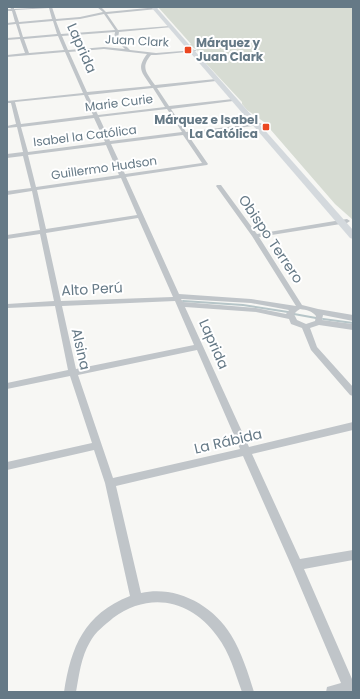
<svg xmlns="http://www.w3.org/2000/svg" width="360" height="699" viewBox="0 0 360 699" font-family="Poppins,sans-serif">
  <rect width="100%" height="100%" fill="#f7f7f4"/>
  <path fill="#d7dcd3" d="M158,7h195v213l-18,-16 -71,-82 -17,-12 -5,-6v-2l-41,-44 -4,-8 -8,-5 2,-1z"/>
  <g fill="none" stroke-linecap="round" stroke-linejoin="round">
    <path stroke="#b6c5c8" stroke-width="2" d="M183,301l60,4 45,7
      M294,314l22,4
      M323,319l30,4"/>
    <path fill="#c0c5c9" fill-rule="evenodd" d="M10,7h4v2l38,-2 4,12 24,-2 23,-5 -6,-5h4l5,5 52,-5 -1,2 -50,5 11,16 52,-4 2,1 -53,5 -1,6 12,12 26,3 39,-3 2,1 -41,4h-5c-11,13 -4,18 4,30l61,-6 2,1 -2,1 -59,7 12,18 64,-7 2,1 -2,1 -62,8 15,23 74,-9 2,1 -2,1 -72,10 20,29 -1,1 -81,12 53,117 72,5 45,7 -44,-70 -36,-50 1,-1h4l36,49 90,-15 3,2 -3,2 -88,14 43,68 16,4 35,6v6l-30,-6 -1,5 31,4v6l-34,-5 -9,3 7,19 36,40v9l-3,-1 -39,-45 -9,-22 -11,-4 -2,-5 -33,-7 -71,-5 64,140 104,-25v8l-101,24 48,105 53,-9v10l-49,9 48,110h1v13h-27l1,-5 14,-4 -49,-116 -49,-111 -127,30 25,107c35,-8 72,12 90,42 11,18 17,38 23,57h-12c-7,-19 -12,-39 -25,-56 -26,-36 -67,-45 -104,-18 -8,7 -18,14 -23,24 -9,15 -11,33 -14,50h-12c7,-45 20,-78 66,-96l-25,-113 -11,-33 -87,20v-8l85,-19 -22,-67 -63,13v-6l61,-13 -13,-64 -48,2v-4l47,-3 -14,-67 -33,5v-4l33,-5 -8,-39 -25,4v-4l24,-3 -8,-32 -16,2v-4l16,-2 -6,-25 -10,1v-2l9,-2 -5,-21h-4v-2l76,-8 -18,-41 -58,5v-2l18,-2 -5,-14 -13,1v-2l13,-1 -4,-13 -9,1v-2l8,-1 -3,-11h-5v-2h4zM49,8l3,11 -33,3 -4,-12zM104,14l11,16 -54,4 -5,-13 24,-2zM53,21l4,13 -34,3 -4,-13zM115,32l-1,6 11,11 -21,-2 -36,3 -6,-14zM58,36l6,14 -35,3 -5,-14zM104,49l43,5c-11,15 -5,18 4,32l-64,6 -18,-40zM153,88l12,19 -67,8 -10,-20zM84,95l9,20 -72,9 -6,-22zM167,109l15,23 -72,9 -11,-24zM94,118l11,24 -77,10 -7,-25zM183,135l19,28 -77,11 -14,-30zM106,145l13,30 -83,12 -8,-32zM121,178l16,37 -91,14 -9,-39zM138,218l35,79 -112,4 -15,-68zM181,299l70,4 38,7 -3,4 -30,-6 -73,-6zM175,301l19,44 -118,24 -14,-63zM300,309c7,1 12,2 16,7l-1,5 -9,3 -9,-4 -3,-6 3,-3zM197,350l43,99 -127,29 -35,-103z"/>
    <path fill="#d4d9dd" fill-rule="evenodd" d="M151,7h5l197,223v9l-3,-1z"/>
  </g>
  <g fill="#eb4720" stroke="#fff" stroke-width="1.5">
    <rect x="184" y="46" width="8" height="8" rx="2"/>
    <rect x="262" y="123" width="8" height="8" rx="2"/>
  </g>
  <g text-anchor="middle" stroke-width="4" stroke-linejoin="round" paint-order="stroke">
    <g font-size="12" fill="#657986" stroke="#fff">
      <text transform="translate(137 41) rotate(3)" y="4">Juan Clark</text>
      <text transform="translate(119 103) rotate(-7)" y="4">Marie Curie</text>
      <text transform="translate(85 136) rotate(-7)" y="4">Isabel la Católica</text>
      <text transform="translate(104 168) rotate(-8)" y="4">Guillermo Hudson</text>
    </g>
    <g font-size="12" font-weight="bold" fill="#657986" stroke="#fff" text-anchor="start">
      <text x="196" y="47">Márquez y<tspan x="196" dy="14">Juan Clark</tspan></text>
      <text x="258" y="124" text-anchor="end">Márquez e Isabel<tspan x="258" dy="14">La Católica</tspan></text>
    </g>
    <g font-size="14" fill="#657986" stroke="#fff">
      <text transform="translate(82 48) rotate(66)" y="5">Laprida</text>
      <text transform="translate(271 239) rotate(56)" y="5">Obispo Terrero</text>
      <text transform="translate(92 289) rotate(-3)" y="5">Alto Perú</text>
      <text transform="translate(214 344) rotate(66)" y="5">Laprida</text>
      <text transform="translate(81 349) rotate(77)" y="5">Alsina</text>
      <text transform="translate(228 441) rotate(-13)" y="5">La Rábida</text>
    </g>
  </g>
  <rect width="360" height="699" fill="none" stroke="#657986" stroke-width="16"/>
</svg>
